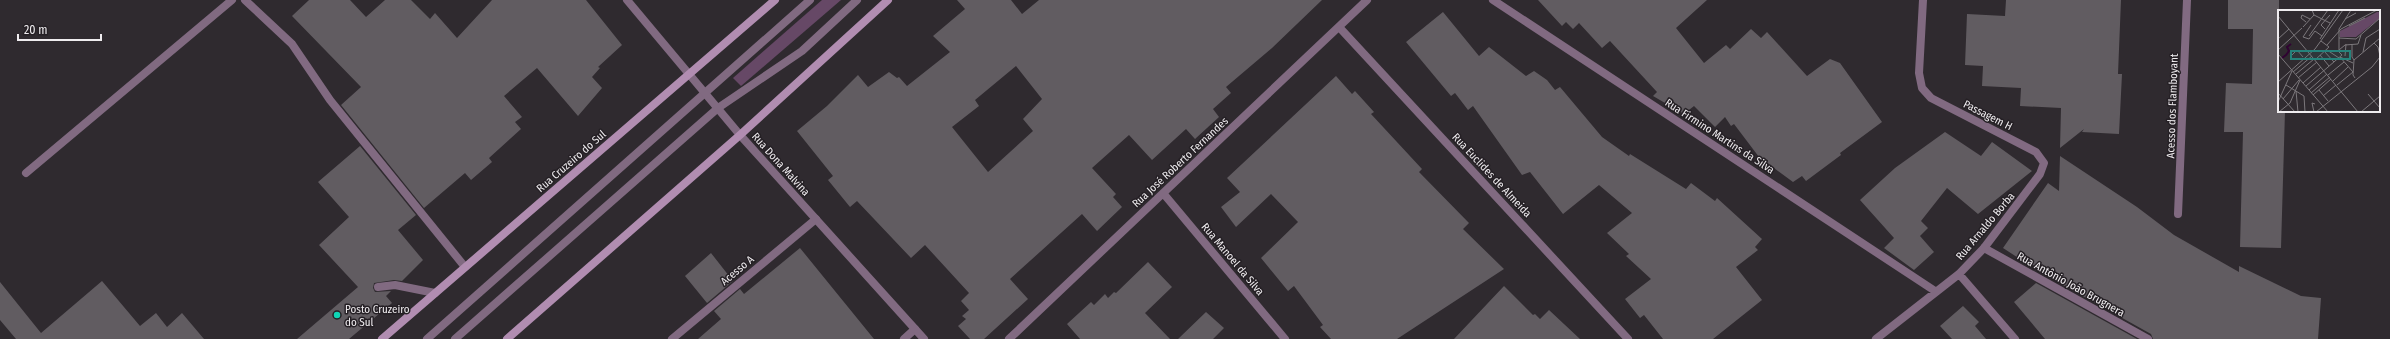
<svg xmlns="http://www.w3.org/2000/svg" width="2390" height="339" viewBox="0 0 2390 339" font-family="'Fira Sans Condensed',sans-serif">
  <rect width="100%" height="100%" fill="#2f2a2f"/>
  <path fill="#664866" d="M822,0h19l-100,86 -8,-8z"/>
  <path fill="#615c61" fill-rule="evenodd" d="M309,0h41l16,17 19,-17h26l19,19 5,-6 22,25 35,-38h94l36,45 -24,22 2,1 -8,9 10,11 -24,28 -41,-48 -33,28 18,21 -7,5 6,7 -32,29 3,4 -21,18 -6,-7 -41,35 -83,-103 20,-18 -69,-71z
    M957,0h54l11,14 17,-14h283l-50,48 -46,39 5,6 -18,16 6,8 -24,22 -9,-10 -34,31 -23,-25 -37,33 24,26 -3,3 9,10 -25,24 -15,-17 -72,65 18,20 -44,40h-14l-12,-13 8,-7 -4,-3 7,-6 -8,-9 8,-8 -44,-48 -14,13 -54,-57 -7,6 -22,-27 5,-4 -36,-45 30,-25 31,-31 10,12 21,-15 8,6 2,-1 8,9 43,-34 -17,-16 32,-27zM1016,66l26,33 -19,20 10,12 -45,41 -36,-45 27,-21 -4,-6z
    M1538,0h169l-31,28 28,35 22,-18 4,4 21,-20 10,9 6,-6 40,44 23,-17 10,4 42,59 -42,31 1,2 -35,26 -4,-5 -9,6 -34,-25 -25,-33 -3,2 -6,-9 -10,10 -21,-21 -10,8 -31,-18 4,-4 -47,-51 -8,7 -23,-25 -6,6 -7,-7 -4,4z
    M2006,0h115l-3,74h4l-3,60 -37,-2 2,-3 -24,19 1,-40 -41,-2 1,-18 -39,-2 1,-20 -18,-1 2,-51 38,2z
    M2228,0h51v111h6l-4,137 -41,-1 3,-115h-19l2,-49 26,1 1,-55h-25z
    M1443,12l36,44 10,-9 37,29 8,-5 13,9 8,10 5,-3 42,50 27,19 1,-2 56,35 5,-6 24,18 2,-3 45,41 -7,8 3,3 -22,17 26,33 -49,39h-50l-19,-24 -4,3 -15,-19 26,-20 -25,-23 3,-2 -22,-21 25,-20 -33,-28 -36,29 -33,-42 -8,3 -49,-69 -5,4 -13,-17 -4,3 -45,-54z
    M1336,76l16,18 3,-3 19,21 -3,2 51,55 -3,3 50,51 -6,6 41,40 -107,70h-66l-11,-12 3,-2 -29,-39 -6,5 -27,-33 37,-36 -27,-28 -35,33 -15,-20 19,-15 -13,-14z
    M1945,132l36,24 11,-14 40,29 -54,43 -31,-26 -26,33 7,7 -8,8 14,16 -20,18 -30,-22 10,-10 -34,-38 35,-32z
    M360,146l56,69 -18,15 25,30 -21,21 -8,-1 -20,3 -1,5 2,4 16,-1 -5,5 6,7 -43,36h-52l61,-52 -39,-42 30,-28 -31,-35z
    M2060,156l77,51 37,28 65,37v-6l62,30 20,2 -3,41h-165l-2,-5 -106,-59 4,-3 -26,-11 -20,-13 45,-65 11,8z
    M800,248l74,91h-176l23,-20 -7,-8 26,-22 4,5z
    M711,253l22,28 -26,22 -22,-27z
    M1148,262l24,25 -27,26 25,26h-90l-13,-15 24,-22 3,3 11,-11 3,4 6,-6 2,1z
    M102,281l38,45 16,-13 11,14 15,-14 22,26h-188l-16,-19v-38l41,51z
    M2036,283l101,56h-92l-31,-37z
    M1504,286l29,29 2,-1 5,5 9,-9 31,29h-126z
    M1963,306l16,16 -4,4 11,13h-34l-12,-13z
    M1206,312l18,16 -11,11h-35z"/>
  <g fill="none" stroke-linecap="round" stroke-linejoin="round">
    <path stroke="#816a81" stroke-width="8" d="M1984,248l164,91
      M378,287l17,-2 40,8
      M427,339l383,-339
      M455,339l263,-231 84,-57 55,-51"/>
    <path stroke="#816a81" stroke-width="8" d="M245,0l47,44 38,56 135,167
      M1493,0l442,291
      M1339,27l289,312
      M26,173l206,-173
      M1163,193l122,146
      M2178,214l9,-214
      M1959,274l56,65
      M672,339l144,-120
      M904,339l11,-10
      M1009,339l358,-339
      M1876,339l83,-65 25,-26 56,-74 4,-11 -8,-11 -105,-54 -9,-10 -3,-15 4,-73"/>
    <path stroke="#816a81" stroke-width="8" d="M627,0l113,135 184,204"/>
    <path stroke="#b18db1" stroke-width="8" d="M382,339l393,-339
      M507,339l233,-204 148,-135"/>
  </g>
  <circle fill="#0ed5b5" stroke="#252025" stroke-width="1.5" cx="337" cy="315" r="4"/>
  <g text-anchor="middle" stroke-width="3" stroke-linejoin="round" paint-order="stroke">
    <g font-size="11" fill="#efecef" stroke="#252025">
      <text transform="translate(2172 106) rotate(-88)" y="4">Acesso dos Flamboyant</text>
      <text transform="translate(1988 115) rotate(27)" y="4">Passagem H</text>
      <text transform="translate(1720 136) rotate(33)" y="4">Rua Firmino Martins da Silva</text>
      <text transform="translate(571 161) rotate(-41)" y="4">Rua Cruzeiro do Sul</text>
      <text transform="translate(1180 162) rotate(-43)" y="4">Rua José Roberto Fernandes</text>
      <text transform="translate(781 164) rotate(48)" y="4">Rua Dona Malvina</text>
      <text transform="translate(1492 175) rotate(47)" y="4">Rua Euclides de Almeida</text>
      <text transform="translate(1985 226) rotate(-50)" y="4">Rua Arnaldo Borba</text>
      <text transform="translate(1233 259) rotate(50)" y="4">Rua Manoel da Silva</text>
      <text transform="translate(737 270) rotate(-40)" y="4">Acesso A</text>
      <text transform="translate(2071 284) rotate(29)" y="4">Rua Antônio João Brugnera</text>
    </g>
    <g font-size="11" fill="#efecef" stroke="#252025" text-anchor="start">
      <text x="345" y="313">Posto Cruzeiro<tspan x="345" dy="13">do Sul</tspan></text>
    </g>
  </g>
  <g transform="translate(2278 10)">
    <rect width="102" height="102" fill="#2f2a2f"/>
    <path d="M99,2h3v6l-24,19h-16v-6z" fill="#664866"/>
    <path fill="none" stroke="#300332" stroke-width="2" d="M4,48l4,-3 3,-4 -2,-4 4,-3"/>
    <path fill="none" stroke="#7c787c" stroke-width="1" d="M34,0l2,5 16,8M0,6l80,96M67,9l11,-6M28,12l-5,-4 1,-3 8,4M33,15l-8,12 6,2 6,-8 7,5M71,16l16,-8M25,17l11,-12M47,19l-4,-4 9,-10M31,26l19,-26M61,28l17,1 24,-21M0,29l11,-10M42,29l19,-29M96,33l4,4 2,9M49,35l14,-16 36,-19M74,35v12l2,3M0,40l24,-22M49,40l12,8M61,40l6,-5 13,-1 3,-9M46,41l10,11M85,42l3,-14 14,-9M0,44l50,58M14,45l5,-5 6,7M42,45l9,11M67,46l1,-12M62,47l13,6M37,50l14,-13 -8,-6M15,62l19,-16M18,64l18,-15M50,65l16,-13M20,68l19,-16M77,68l-2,-3 1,-15 26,-22M55,71l15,-14M0,72l37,-33 28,-39M25,73l18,-16M8,75l18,11M59,75l16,-13 -13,-15M28,76l36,-31 -3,-3v-23l12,-19M31,80l18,-16M41,80l9,11M18,81l2,21M0,83l17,19M33,83l19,-16M90,84l12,14M35,85l18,-16M26,86l1,16M45,86l13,-11M5,89l16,-19M0,92l14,-31M1,102l11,-9 10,-23M36,102l-2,-9 3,1M38,102l56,-45 8,-10M83,102l19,-16"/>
    <path fill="#25827b" fill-opacity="0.15" stroke="#25827b" stroke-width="2" d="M13,41h59v8h-59z"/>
    <rect width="102" height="102" fill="none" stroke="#efecef" stroke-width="2"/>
  </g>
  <path d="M18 34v6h83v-6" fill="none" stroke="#efecef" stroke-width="2"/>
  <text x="24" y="34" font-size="12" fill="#efecef" stroke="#252025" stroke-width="3" paint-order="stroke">20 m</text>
</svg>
